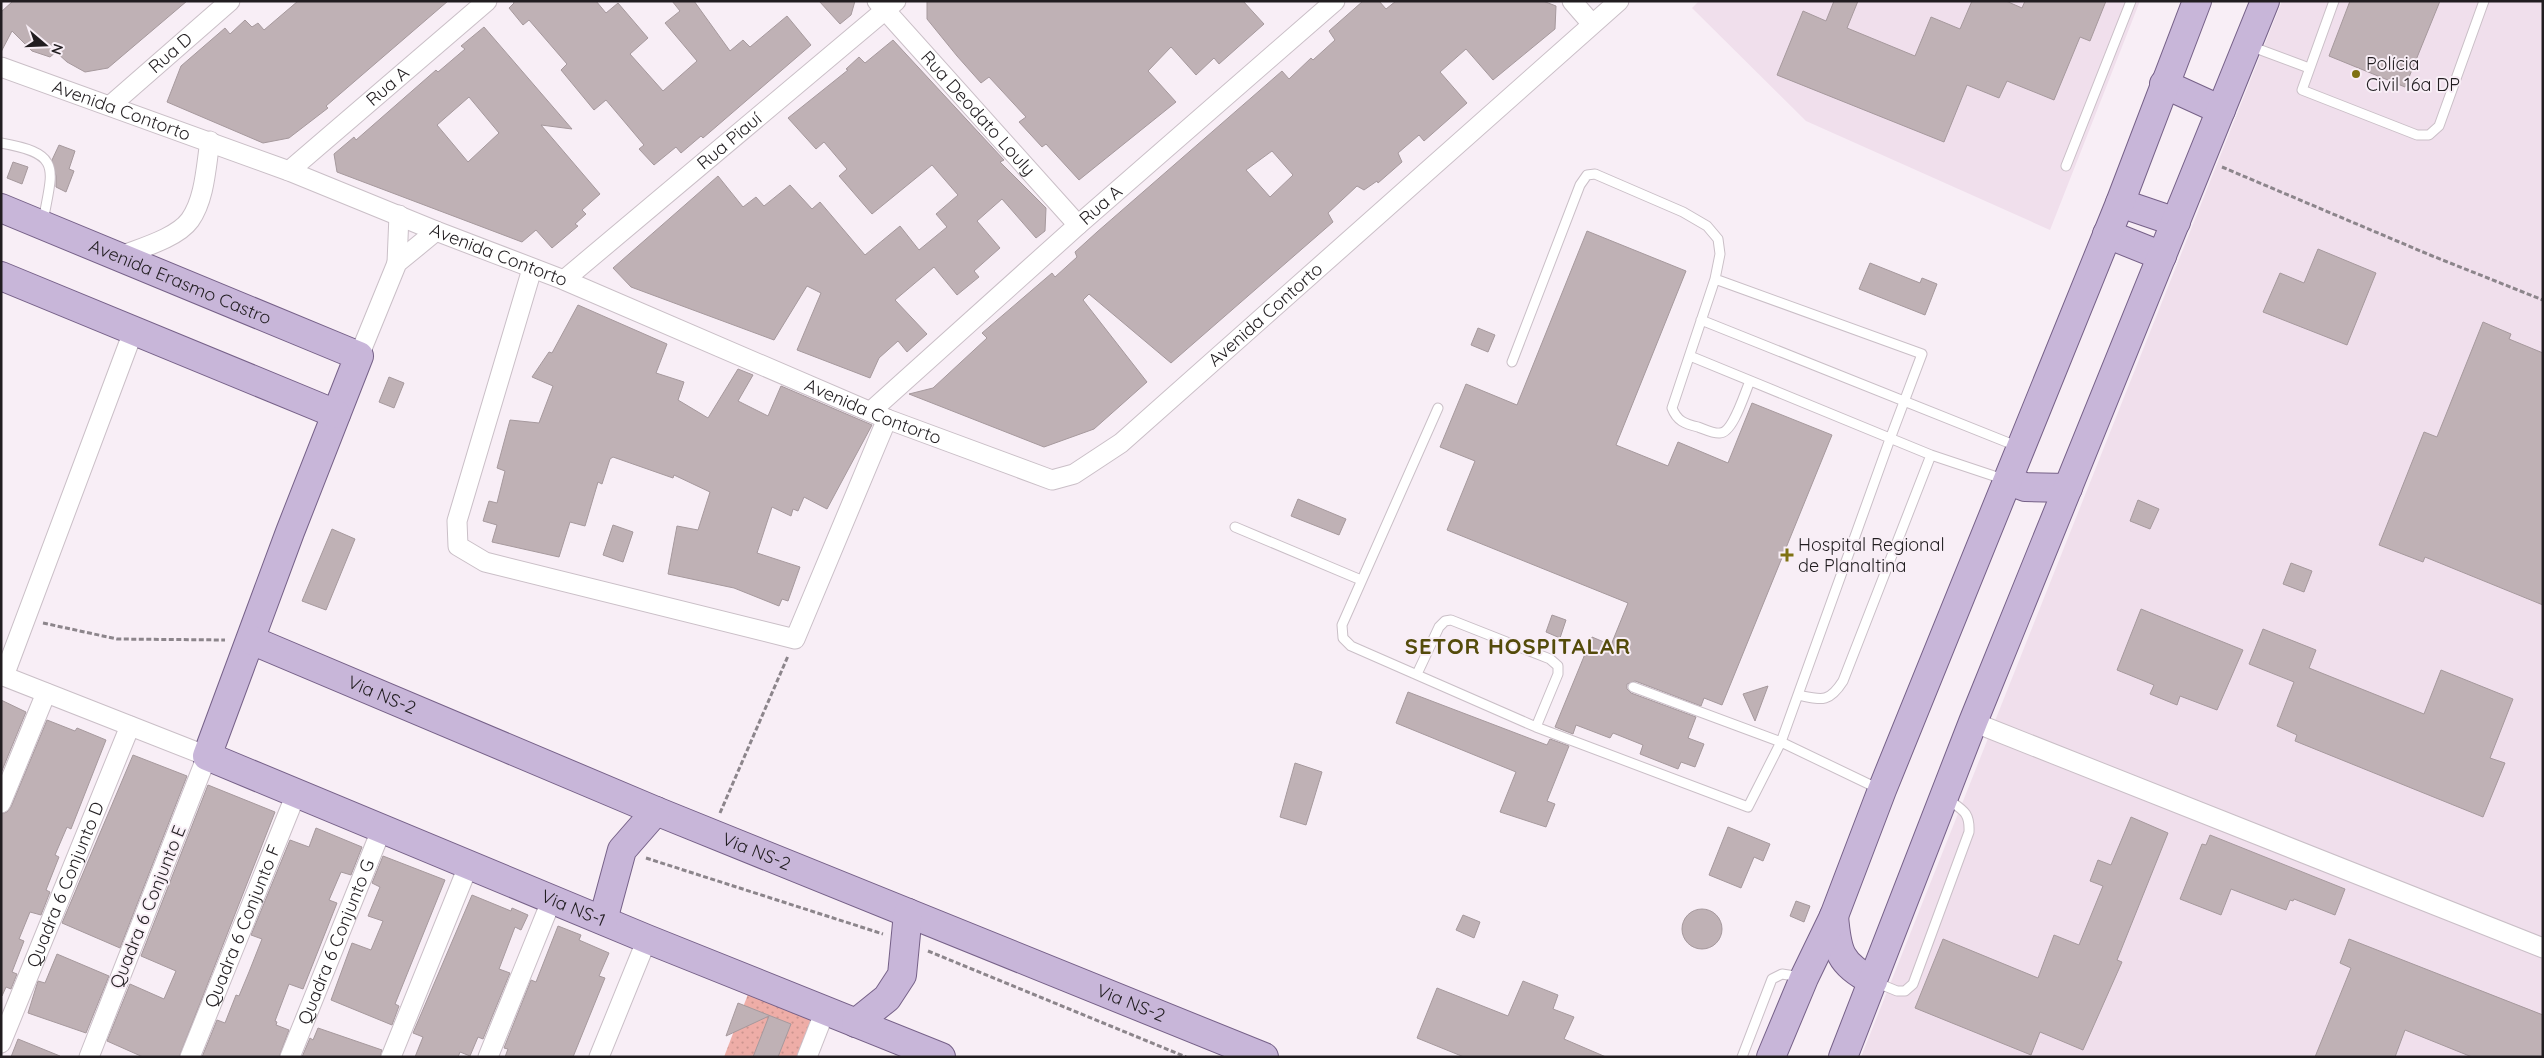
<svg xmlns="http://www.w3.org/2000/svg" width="2544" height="1058" viewBox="0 0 2544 1058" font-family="Quicksand,sans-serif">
  <defs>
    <pattern id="green-dots" width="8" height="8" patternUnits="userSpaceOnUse" patternTransform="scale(1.25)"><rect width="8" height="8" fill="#eeada7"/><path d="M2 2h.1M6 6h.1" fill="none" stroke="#cc948f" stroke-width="1.8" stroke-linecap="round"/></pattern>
  </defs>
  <rect width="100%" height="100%" fill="#f8eef6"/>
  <path fill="#f0dfec" d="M1699,1h441l-90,229 -244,-109 -114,-113z
    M2282,1h261v1056h-682z"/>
  <path fill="url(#green-dots)" d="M750,989l64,25 -15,43h-75z"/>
  <path fill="#bfb1b5" stroke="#a6999d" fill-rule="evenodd" d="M13,1h174l-79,67 -23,4 -18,-10 -11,-10 -6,5 -18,-6 -20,-20 -11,21v-40z
    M298,1h150l-122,105 2,2 -39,30 -26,5 -96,-41 14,-36 44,-38 5,6 15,-14 7,7 6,-4 6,7z
    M513,1h83l10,12 12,-10 30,35 -18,16 33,37 34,-30 -32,-38 15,-12 -8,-10h22l36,50 13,-11 7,7 37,-31 24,29 -108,93 -2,-2 -20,17 -5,-6 -22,18 -15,-16 5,-4 -38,-45 -12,10 -33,-40 6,-6 -38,-44 -6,5 -14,-17 5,-5z
    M819,1h36l-4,14 -11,9z
    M927,1h316l21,23 -45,40 -5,-6 -18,17 -25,-28 -23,24 28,31 -97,78 -33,-36 -4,3 -23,-25 7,-5 -37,-40 -8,6 -24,-27 -30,-37z
    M1363,1h16l7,8 10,-8h147l13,5 -1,23 -62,51 -27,-31 -26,23 27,31 -43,38 -5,-6 -21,18 4,9 -24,21 -1,-2 -13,9 -7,-4 -29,27 5,9 -162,141 -82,-69 -6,6 64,82 -53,47 -50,18 -135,-53 24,-6 54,-50 -5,-5 70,-60 3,4 22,-20 -2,-5 22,-20 185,-161 7,8 22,-21 2,2 22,-20 -6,-9zM1272,151l21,24 -23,22 -24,-27z
    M1834,1h24l-11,27 68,28 16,-39 29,12 12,-28h34l16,7 3,-7h81l-16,40 -10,-4 -26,63 -47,-19 -8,17 -32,-13 -23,57 -167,-67 26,-64 23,10z
    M2350,1h90l-35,86 -76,-31z
    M484,27l88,102 -31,-4 59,69 -18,16 4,4 -11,10 3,2 -26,22 -16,-18 -14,12 -185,-70 -3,-18 20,-17 2,3 80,-70 2,2 27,-23 -4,-3zM469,97l30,36 -31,29 -31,-37z
    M893,40l111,120 -4,2 46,46 -1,23 -9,7 -34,-39 -25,22 23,27 -26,23 5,6 -22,18 -23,-28 -39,33 32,34 -20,18 -9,-11 -19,17 -9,20 -73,-28 24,-57 -14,-7 -33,54 -143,-53 -18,-19 105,-92 25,31 13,-10 8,9 26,-21 22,24 8,-7 45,53 35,-29 19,24 28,-23 -11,-13 22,-19 -26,-30 -60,49 -33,-38 8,-7 -23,-27 -8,7 -28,-31 60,-48 -2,-1 13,-12 6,6z
    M59,145l16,6 -6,18 5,2 -8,21 -10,-5v-11l-4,-16z
    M13,162l15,5 -6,17 -15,-6z
    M1587,231l99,40 -70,174 52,21 10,-24 50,21 24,-60 80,32 -110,270 -18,-7 -3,8 -66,-25 -8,3v5l4,4 65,24 -8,21 16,6 -9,23 -14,-5 -3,7 -38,-15 3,-9 -30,-12 -3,5 -34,-13 -3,9 -18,-7 37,-90 19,8 17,-42 -181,-73 28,-69 -35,-14 26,-63 51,21z
    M2318,249l58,24 -29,72 -84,-33 17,-39 24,10z
    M1870,263l50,20 2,-5 15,6 -12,31 -66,-26z
    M578,305l89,39 -11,29 28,9 -6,18 30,18 30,-49 15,6 -15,26 30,15 13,-30 91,39 -45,84 -23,-12 -6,14 -5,-2 -2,7 -19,-9 -15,46 43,14 -12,34 -6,-2 -3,7 -45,-18 -66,-14 9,-48 21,4 12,-38 -36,-17 -1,3 -60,-21 -3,2 -8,25 -4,-2 -13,44 -15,-4 -11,35 -67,-15 5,-17 -14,-4 6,-20 8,2 8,-32 -8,-3 13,-48 29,3 14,-37 -21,-9 17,-25 3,1z
    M2483,322l28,12 -2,5 34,14v252l-118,-48 -2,5 -44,-17 45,-113 13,5z
    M1478,328l17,7 -7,17 -17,-7z
    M389,377l15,6 -10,25 -15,-6z
    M1298,499l48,20 -7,16 -48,-19z
    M2138,500l21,9 -9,20 -20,-8z
    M613,525l20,7 -10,30 -20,-7z
    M332,529l23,10 -29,71 -24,-9z
    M2291,563l21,8 -8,21 -21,-8z
    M2141,609l102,41 -26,60 -37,-14 -3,9 -27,-11 4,-9 -37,-15z
    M1552,615l14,5 -6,18 -14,-6z
    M2263,629l53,21 -7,18 115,46 17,-44 72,29 -23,59 15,5 -22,54 -188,-76 2,-6 -20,-9 17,-44 -45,-18z
    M1768,686l-13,35 -12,-27z
    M1408,692l139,53 3,-6 19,7 -22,55 8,3 -9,23 -46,-15 16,-40 -120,-49z
    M1,700l25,12 -25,61z
    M47,720l28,11 2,-3 29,12 -35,89 -4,-2 -12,28 4,2 -13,33 4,2 -9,23 -11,-3 -11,27 5,2 -12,31 5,2 -6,15 -5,-2 -4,9 -1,-182 6,-2 4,-5z
    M133,755l54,21 -67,172 -58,-25z
    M1295,763l27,9 -16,53 -26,-8z
    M208,785l67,27 -96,245h-36l-36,-16 23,-57 34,15 12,-28 -35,-15z
    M2131,817l37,16 -51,127 5,2 -39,88 -43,-18 -9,23 -116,-47 28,-69 95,39 16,-43 25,10 24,-59 -13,-5 8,-21 13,5z
    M1728,827l42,17 -7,17 -9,-4 -13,31 -32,-13z
    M316,828l46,19 -11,28 -10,-3 -12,28 8,3 -34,86 -14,-5 -14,37 2,1 -1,3 13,5 -10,27h-77l15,-37 8,3 11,-28 3,1 10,-24 13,-33 -11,-4 39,-95 19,7z
    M2210,835l135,54 -10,26 -41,-16 -1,2 -3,-1 -4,10 -55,-21 -10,26 -41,-16 22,-55 4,1z
    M383,856l62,24 -50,124 4,2 -7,19 -61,-25 21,-57 19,7 12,-29 -15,-5 12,-29 -8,-4z
    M472,895l39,16 1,-3 16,7 -7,15 -6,-3 -16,42 11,4 -27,66 -5,-2 -8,19 -10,-4 -2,5h-43l8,-20 -10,-4z
    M1796,901l14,5 -6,16 -14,-6z
    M1682 929a20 20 0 1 1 40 0a20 20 0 1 1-40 0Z
    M1463,915l17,7 -6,16 -18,-8z
    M558,926l23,9 -2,5 30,13 -10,23 6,2 -32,79h-68l3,-8 -4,-1 27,-68 5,2z
    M2349,939l194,76v42h-71l-67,-27 -10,27h-80l36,-89 -11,-5z
    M57,954l52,22 -23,57 -58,-20 10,-32 7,2z
    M1523,981l35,14 -5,14 21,8 -10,22 42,18h-142l-47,-19 20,-50 71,28z
    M738,1003l53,21 -13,33h-25l16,-41 -43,20z
    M318,1028l64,22 -2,7h-78l8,-19 3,2z
    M18,1039l42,17v1h-49z"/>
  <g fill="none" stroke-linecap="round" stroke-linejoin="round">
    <defs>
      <path id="lane" d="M2334,1l-32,89 115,45h12l10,-9 45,-125
        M2250,46l59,22
        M1,143c63,11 51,26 42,79
        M2066,166l65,-165
        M1701,320l318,127
        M1690,356l241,99 75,25
        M1512,362l68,-177 7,-10 8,-1 88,38 24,14 11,13 2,15 -5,25 -43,129c5,13 13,16 26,19 6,2 16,7 22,6 13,0 25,-41 30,-52
        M1235,527l126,53
        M1417,674l22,-47 6,-6 6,-1 99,39 8,7v8l-22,53 -185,-81 -8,-8 -1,-13 96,-217
        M1633,687l148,55 98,47
        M1798,695c24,5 31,8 45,-14l88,-226
        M1536,727l212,80 33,-65 109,-303 32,-85 -207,-75
        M1875,982l22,9h8l8,-7 56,-152c1,-21 -7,-22 -23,-34
        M1742,1057l30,-78 10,-5 19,3"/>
      <g id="street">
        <path id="s1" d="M877,1l201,224"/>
        <path d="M1572,1l20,23"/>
        <path id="s2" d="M1,67l288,104 147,60 128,49 323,139 165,61 22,-6 47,-31 498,-442"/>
        <path id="s3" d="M111,105l119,-104"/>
        <path id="s4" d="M289,171l198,-170"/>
        <path d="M121,256c20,-8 56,-18 69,-36 15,-21 16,-54 20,-79"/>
        <path d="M397,263l2,-48"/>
        <path d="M532,269l-75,252 1,25 27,16 310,77 92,-220"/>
        <path id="s5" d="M564,280l332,-279"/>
        <path d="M359,356l38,-93 39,-32"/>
        <path id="s6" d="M870,412l208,-187 257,-224"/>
        <path d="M1,675l206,81 -118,301"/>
        <path d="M4,676l129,-344"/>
        <path d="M1973,722l570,226"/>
        <path d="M1,803l45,-110"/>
        <path id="s7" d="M1,1043l129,-317"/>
        <path id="s8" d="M190,1057l106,-263"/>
        <path id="s9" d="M290,1057l92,-229"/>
        <path d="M391,1057l78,-193"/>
        <path d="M488,1057l64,-158"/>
        <path d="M599,1057l48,-118"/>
        <path d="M807,1057l18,-46"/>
      </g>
      <g id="primary">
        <path d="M2164,84l57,26"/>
        <path d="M2120,203l56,19"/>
        <path id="s10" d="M1,208l358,148 -69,176 -83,224 440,183 294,118"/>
        <path d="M2107,234l55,22"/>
        <path d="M1,276l335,138"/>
        <path d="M2009,481l16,6 43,1"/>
        <path id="s11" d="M251,640l405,171 608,246"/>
        <path d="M1834,916c3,35 5,48 39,65"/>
        <path d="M603,920l19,-70 34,-39"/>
        <path d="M856,1023l31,-25 15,-23 6,-62"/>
        <path d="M1771,1057l33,-79 30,-62 48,-126 238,-587 77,-202"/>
        <path d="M1843,1057l130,-335 292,-721"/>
      </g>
    </defs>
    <use href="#lane" stroke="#cabfc7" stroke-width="11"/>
    <use href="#street" stroke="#cabfc7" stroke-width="21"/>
    <use href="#primary" stroke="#766188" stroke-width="30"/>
    <path stroke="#8c858b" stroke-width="3" stroke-dasharray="5 2.5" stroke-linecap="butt" d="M2222,167l208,88 113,45
      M43,623l74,16 108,1
      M720,813l68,-157
      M646,858l237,76
      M928,951l258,106"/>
    <use href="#lane" stroke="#fff" stroke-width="9"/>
    <use href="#street" stroke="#fff" stroke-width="19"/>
    <use href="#primary" stroke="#c8b6d9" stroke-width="28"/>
  </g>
  <g fill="#7f7213" stroke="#f8eef6" stroke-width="2">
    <circle cx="2356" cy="74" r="5"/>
    <path d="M1784.5 547.5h5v5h5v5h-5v5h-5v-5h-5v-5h5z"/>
  </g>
  <g text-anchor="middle" stroke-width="4" stroke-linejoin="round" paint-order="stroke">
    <g font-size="18" fill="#211d20" stroke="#f8eef6">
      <text dy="6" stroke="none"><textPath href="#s3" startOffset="79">Rua D</textPath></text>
      <text dy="6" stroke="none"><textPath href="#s4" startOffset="130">Rua A</textPath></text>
      <text dy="6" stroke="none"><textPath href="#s2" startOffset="128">Avenida Contorto</textPath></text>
      <text dy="6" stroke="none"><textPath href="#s1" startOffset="151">Rua Deodato Louly</textPath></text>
      <text dy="6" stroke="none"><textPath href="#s5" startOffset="216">Rua Piauí</textPath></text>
      <text dy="6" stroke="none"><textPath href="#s6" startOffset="310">Rua A</textPath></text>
      <text dy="6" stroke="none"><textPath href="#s2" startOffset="532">Avenida Contorto</textPath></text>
      <text dy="6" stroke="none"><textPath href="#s10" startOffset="194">Avenida Erasmo Castro</textPath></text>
      <text dy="6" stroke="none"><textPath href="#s2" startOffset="1402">Avenida Contorto</textPath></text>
      <text dy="6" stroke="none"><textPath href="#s2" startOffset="938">Avenida Contorto</textPath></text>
      <text dy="6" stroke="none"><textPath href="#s11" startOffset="142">Via NS-2</textPath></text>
      <text dy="6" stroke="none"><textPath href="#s11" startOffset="548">Via NS-2</textPath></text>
      <text dy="6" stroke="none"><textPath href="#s7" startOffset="171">Quadra 6 Conjunto D</textPath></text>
      <text transform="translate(148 907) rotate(-68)" y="6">Quadra 6 Conjunto E</text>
      <text dy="6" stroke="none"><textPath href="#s10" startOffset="1212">Via NS-1</textPath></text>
      <text dy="6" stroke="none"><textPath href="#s8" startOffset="141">Quadra 6 Conjunto F</textPath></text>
      <text dy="6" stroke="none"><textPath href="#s9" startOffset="124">Quadra 6 Conjunto G</textPath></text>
      <text dy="6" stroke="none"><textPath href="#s11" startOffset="952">Via NS-2</textPath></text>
    </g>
    <g font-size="18" fill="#211d20" stroke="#f8eef6" text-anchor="start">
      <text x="2366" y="70">Polícia<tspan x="2366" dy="21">Civil 16a DP</tspan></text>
      <text x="1798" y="551">Hospital Regional<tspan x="1798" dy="21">de Planaltina</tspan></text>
    </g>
    <g font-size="22" font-weight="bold" letter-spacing="1" fill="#544b0a" stroke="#f8eef6">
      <text x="1518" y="654">SETOR HOSPITALAR</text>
    </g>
  </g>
  <rect width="2544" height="1058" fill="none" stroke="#211d20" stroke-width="5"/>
  <g transform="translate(45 45) rotate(109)" stroke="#f8eef6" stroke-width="4" paint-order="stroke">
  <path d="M0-4L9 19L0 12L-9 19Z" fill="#211d20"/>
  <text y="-8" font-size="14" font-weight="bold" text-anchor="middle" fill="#211d20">N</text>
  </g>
</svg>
